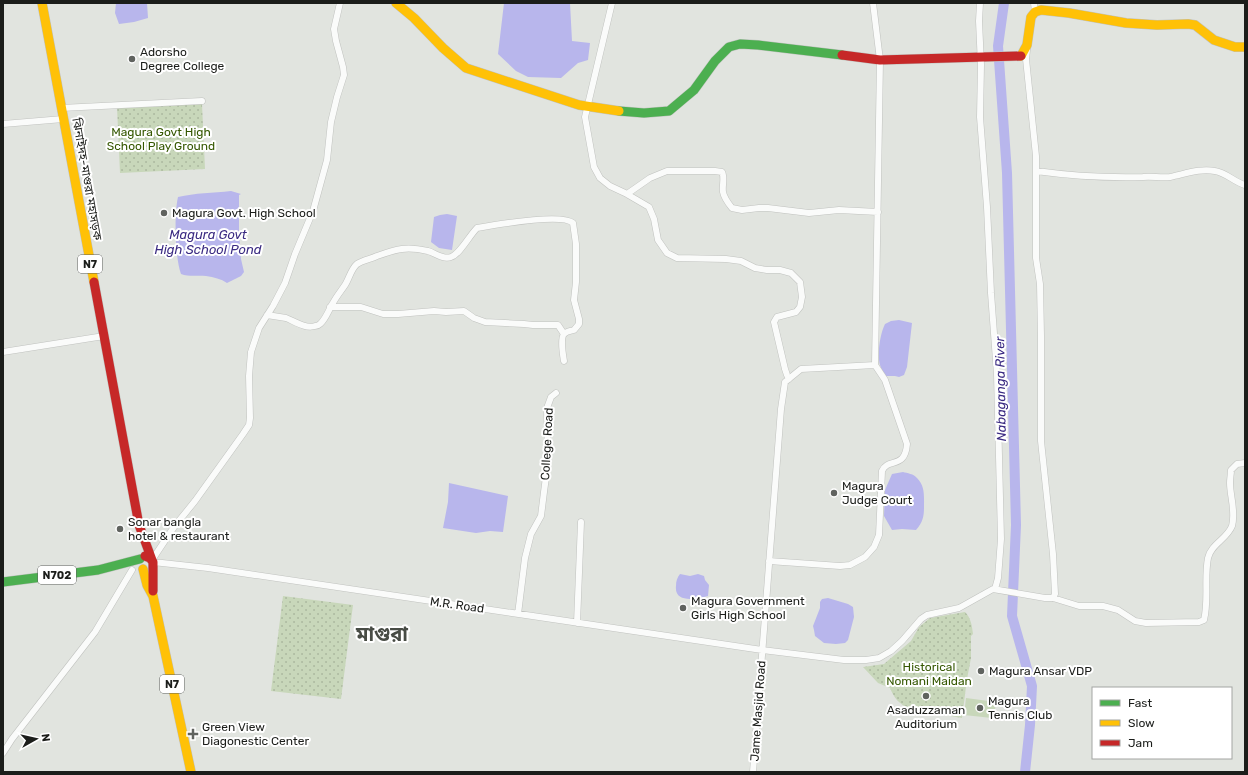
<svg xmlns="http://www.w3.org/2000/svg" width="1248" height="775" viewBox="0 0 1248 775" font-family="Rubik,'Noto Sans Bengali',sans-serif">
  <defs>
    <pattern id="park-dots" width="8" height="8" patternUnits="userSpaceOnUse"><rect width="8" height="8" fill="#c8d7ba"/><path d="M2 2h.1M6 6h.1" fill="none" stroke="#abb89f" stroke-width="1.8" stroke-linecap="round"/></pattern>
  </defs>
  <rect width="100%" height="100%" fill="#e1e4df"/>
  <path fill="url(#park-dots)" d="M202,104l3,65 -85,4 -3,-66z
    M283,596l70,9 -12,94 -70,-8z
    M965,612c6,6 7,14 8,22l-2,2v22l-4,21 -5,39 -52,-9c-11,-5 -16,-11 -20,-21l-12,-5 -15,-16 21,-3 27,-23 8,-14 11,-9z"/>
  <path fill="#c8d7ba" d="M966,698l30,4 -2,15 -2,1 -28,-3z"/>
  <path fill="#b8b6ec" d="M116,3h31l1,15 -14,4 -15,2 -4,-11z
    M504,3h66l2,38 18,2 -2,17 -10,3 -17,15 -33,-1 -12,-6 -18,-17z
    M231,191l10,3 -2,1v39l2,25 3,13 -3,4 -14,7c-6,-4 -13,-6 -21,-7 -8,-1 -17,1 -25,-2 -6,-16 -7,-60 -3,-77 17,-4 35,-4 53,-6z
    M447,214l10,2 -5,34 -13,-2 -8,-6 3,-25 6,-2z
    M899,320l13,3 -5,44 -3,8 -5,2 -4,-1h-9c-2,-3 -5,-7 -6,-11 -3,-11 0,-31 5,-41l6,-3z
    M903,472c4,1 11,2 14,6 8,8 7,17 7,29 0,9 -1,15 -8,23l-14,-1 -10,1 -8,-14 1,-26 7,-16z
    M449,483l59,13 -5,36 -13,-1 -14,2 -33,-5 5,-26z
    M680,574l10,2 8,-2 6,2 1,4 4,5 -1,11c-11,3 -34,8 -32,-10 0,-5 1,-8 4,-12z
    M828,598l20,6 5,3 1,10 -6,23 -3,3 -9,1 -12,-1 -9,-7 -1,-6 -1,-4 7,-18v-6l2,-3z"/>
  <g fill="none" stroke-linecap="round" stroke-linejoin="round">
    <path stroke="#b8b6ec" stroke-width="10" d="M1004,3l-6,43 9,127 9,352 -4,91 20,70 -2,39 -5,47"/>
    <defs>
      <path id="street" d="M612,3l-27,114 9,50 6,11 10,8 15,7 24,14 5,12 4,21 9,13 10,5 49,1 15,2 14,7 12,2h13l11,3 9,9 2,15 -2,10 -4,5 -19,5 -3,5 11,47 2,6 2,4
        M980,3l-1,18 2,44 -1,52 7,90 4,86 6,81 4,165 -3,39 -3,11
        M1034,3l1,9
        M1027,50l-1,9 10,97v102l4,26 1,52v105l12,113 2,40 -2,4
        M61,108l141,-7
        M3,124l60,-5
        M1036,171c36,5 70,7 107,6 8,-1 18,1 27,0 15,-3 30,-9 45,-6 12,2 19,11 30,14
        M627,194l23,-16 17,-7h48l7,1c3,5 0,14 1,20 1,6 5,11 9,16l10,2 17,-2h9l41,5 30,-3 39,2
        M330,307h31l22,7h15l36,-3 12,1 18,-1 10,7 11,4 39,2 9,1h25l6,9
        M267,315c6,1 13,2 19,3 8,3 19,11 29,8 2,0 4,-1 5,-2 6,-5 9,-15 13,-21 3,-6 8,-12 12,-18 4,-6 6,-16 12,-21 6,-4 14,-5 20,-8 20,-7 29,-10 51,-5 7,2 15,9 23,6 9,-3 18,-21 26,-29 17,-3 85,-15 96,-5l3,21v38l-2,18 5,19v5l-5,6c-3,1 -7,1 -10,4 -4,5 -1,21 0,27
        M3,352l101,-16
        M152,560l22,-33 21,-26 48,-67 6,-9 1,-7 -1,-42 2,-24 8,-24 14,-22 12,-23 10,-29 18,-43 14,-51 4,-38 6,-25 7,-22 -1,-8 -7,-26 -2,-12 6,-26
        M769,561l71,5 10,-1 15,-8 9,-10 5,-12 3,-64c6,-14 23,-1 25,-27l-22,-64 -10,-15
        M153,562l55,6 554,82 82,10h22l13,-2 12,-7 11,-10 19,-22 6,-4 32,-7 34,-19 52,9h8l26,8h24l15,4 17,11 11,2 53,-1 5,-2c5,-20 0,-42 4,-62 3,-14 19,-19 24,-32 4,-14 -2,-30 -2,-43 0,-5 1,-9 1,-13l6,-6 8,-1
        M518,614l7,-56 6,-24 10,-18 3,-24 4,-30 -1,-54 4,-11 5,-4
        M577,623l4,-101
        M3,753l9,-14 83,-107 37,-62
        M753,772l28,-363 4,-27 16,-13 74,-4 5,-305 -7,-57"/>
      <path id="fast" d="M619,111l25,2 25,-2 25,-21 21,-29 14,-14 11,-3 18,1 84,10
        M3,582l95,-12 42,-11"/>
      <path id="slow" d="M42,3l52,279
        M396,3l18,15 29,30 23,20 113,37 40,6
        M1021,56l6,-11 4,-28 4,-5 6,-2 28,3 57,10 31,2 31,-1 7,1 19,15 21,7h10
        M143,569l4,16 6,11 38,176"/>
      <path id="jam" d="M842,55l38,5 141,-4
        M94,282l45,243 13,35
        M145,556l5,2 3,4v29"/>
    </defs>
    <use href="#street" stroke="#c0c2bf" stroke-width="7"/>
    <use href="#fast" stroke="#c0c2bf" stroke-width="10"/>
    <use href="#slow" stroke="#c0c2bf" stroke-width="10"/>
    <use href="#jam" stroke="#c0c2bf" stroke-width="10"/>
    <use href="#street" stroke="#fafbfa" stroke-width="6"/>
    <use href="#fast" stroke="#4caf50" stroke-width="9"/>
    <use href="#slow" stroke="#ffc107" stroke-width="9"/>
    <use href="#jam" stroke="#c62828" stroke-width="9"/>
  </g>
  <g fill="#60635f" stroke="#fff" stroke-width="1.5">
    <circle cx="132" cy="59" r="4"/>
    <circle cx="164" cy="213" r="4"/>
    <circle cx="834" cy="493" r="4"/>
    <circle cx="120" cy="529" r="4"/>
    <circle cx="683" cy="608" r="4"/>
    <circle cx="981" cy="671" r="4"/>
    <circle cx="926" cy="696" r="4"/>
    <circle cx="980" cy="708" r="4"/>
    <path d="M191 728h4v4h4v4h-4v4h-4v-4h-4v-4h4z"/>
  </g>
  <g text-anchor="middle" stroke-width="4" stroke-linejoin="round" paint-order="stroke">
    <g fill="#fff" stroke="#5f615f" stroke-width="1">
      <rect x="78" y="255" width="24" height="18" rx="3"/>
      <rect x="38" y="566" width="38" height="18" rx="3"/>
      <rect x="160" y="675" width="24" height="18" rx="3"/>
    </g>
    <g font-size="11" font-weight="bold" fill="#1b1d1a">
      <text x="90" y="268">N7</text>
      <text x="57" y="579">N702</text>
      <text x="172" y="688">N7</text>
    </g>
    <g font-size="12" fill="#1b1d1a" stroke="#fff" text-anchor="start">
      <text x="140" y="56">Adorsho<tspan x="140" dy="14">Degree College</tspan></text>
      <text x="172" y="217">Magura Govt. High School</text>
      <text x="842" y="490">Magura<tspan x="842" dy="14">Judge Court</tspan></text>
      <text x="128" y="526">Sonar bangla<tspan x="128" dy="14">hotel &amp; restaurant</tspan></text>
      <text x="691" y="605">Magura Government<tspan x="691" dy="14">Girls High School</tspan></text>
      <text x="989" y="675">Magura Ansar VDP</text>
      <text x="988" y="705">Magura<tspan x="988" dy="14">Tennis Club</tspan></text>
      <text x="926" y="714" text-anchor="middle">Asaduzzaman<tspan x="926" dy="14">Auditorium</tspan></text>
      <text x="202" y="731">Green View<tspan x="202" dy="14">Diagonestic Center</tspan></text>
    </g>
    <g font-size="12" fill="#355701" stroke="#fff">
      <text x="161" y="136">Magura Govt High<tspan x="161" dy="14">School Play Ground</tspan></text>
      <text x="929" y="671">Historical<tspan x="929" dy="14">Nomani Maidan</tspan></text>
    </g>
    <g font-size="12" fill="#1b1d1a" stroke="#fff">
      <text transform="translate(87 179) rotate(80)" y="4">ঝিনাইদহ-মাগুরা মহাসড়ক</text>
      <text transform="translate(547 444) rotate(-87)" y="4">College Road</text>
      <text transform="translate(457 605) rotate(8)" y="4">M.R. Road</text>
      <text transform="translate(758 711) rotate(-86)" y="4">Jame Masjid Road</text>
    </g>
    <g font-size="13" font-style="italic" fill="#3a2a82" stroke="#fff">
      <text x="208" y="239">Magura Govt<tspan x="208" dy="15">High School Pond</tspan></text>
      <text transform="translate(1000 389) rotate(-91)" y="5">Nabaganga River</text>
    </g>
    <g font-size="20" font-weight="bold" fill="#484c45" stroke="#fff">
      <text x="382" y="641">মাগুরা</text>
    </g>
  </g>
  <rect width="1248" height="775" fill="none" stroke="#1b1d1a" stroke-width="8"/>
  <rect x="1092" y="687" width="140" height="72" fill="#ffffff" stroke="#a4a5a3"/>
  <rect x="1100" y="700" width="20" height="6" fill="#4caf50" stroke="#a4a5a3"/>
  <text x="1128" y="707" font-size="12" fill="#1b1d1a">Fast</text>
  <rect x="1100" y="720" width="20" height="6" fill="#ffc107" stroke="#a4a5a3"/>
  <text x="1128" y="727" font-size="12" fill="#1b1d1a">Slow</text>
  <rect x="1100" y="740" width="20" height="6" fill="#c62828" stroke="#a4a5a3"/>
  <text x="1128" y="747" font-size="12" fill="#1b1d1a">Jam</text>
  <g transform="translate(36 739) rotate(82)" stroke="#ffffff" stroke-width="3" paint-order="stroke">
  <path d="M0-3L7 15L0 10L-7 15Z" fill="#1b1d1a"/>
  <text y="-6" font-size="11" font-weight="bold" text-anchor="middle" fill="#1b1d1a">N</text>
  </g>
</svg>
